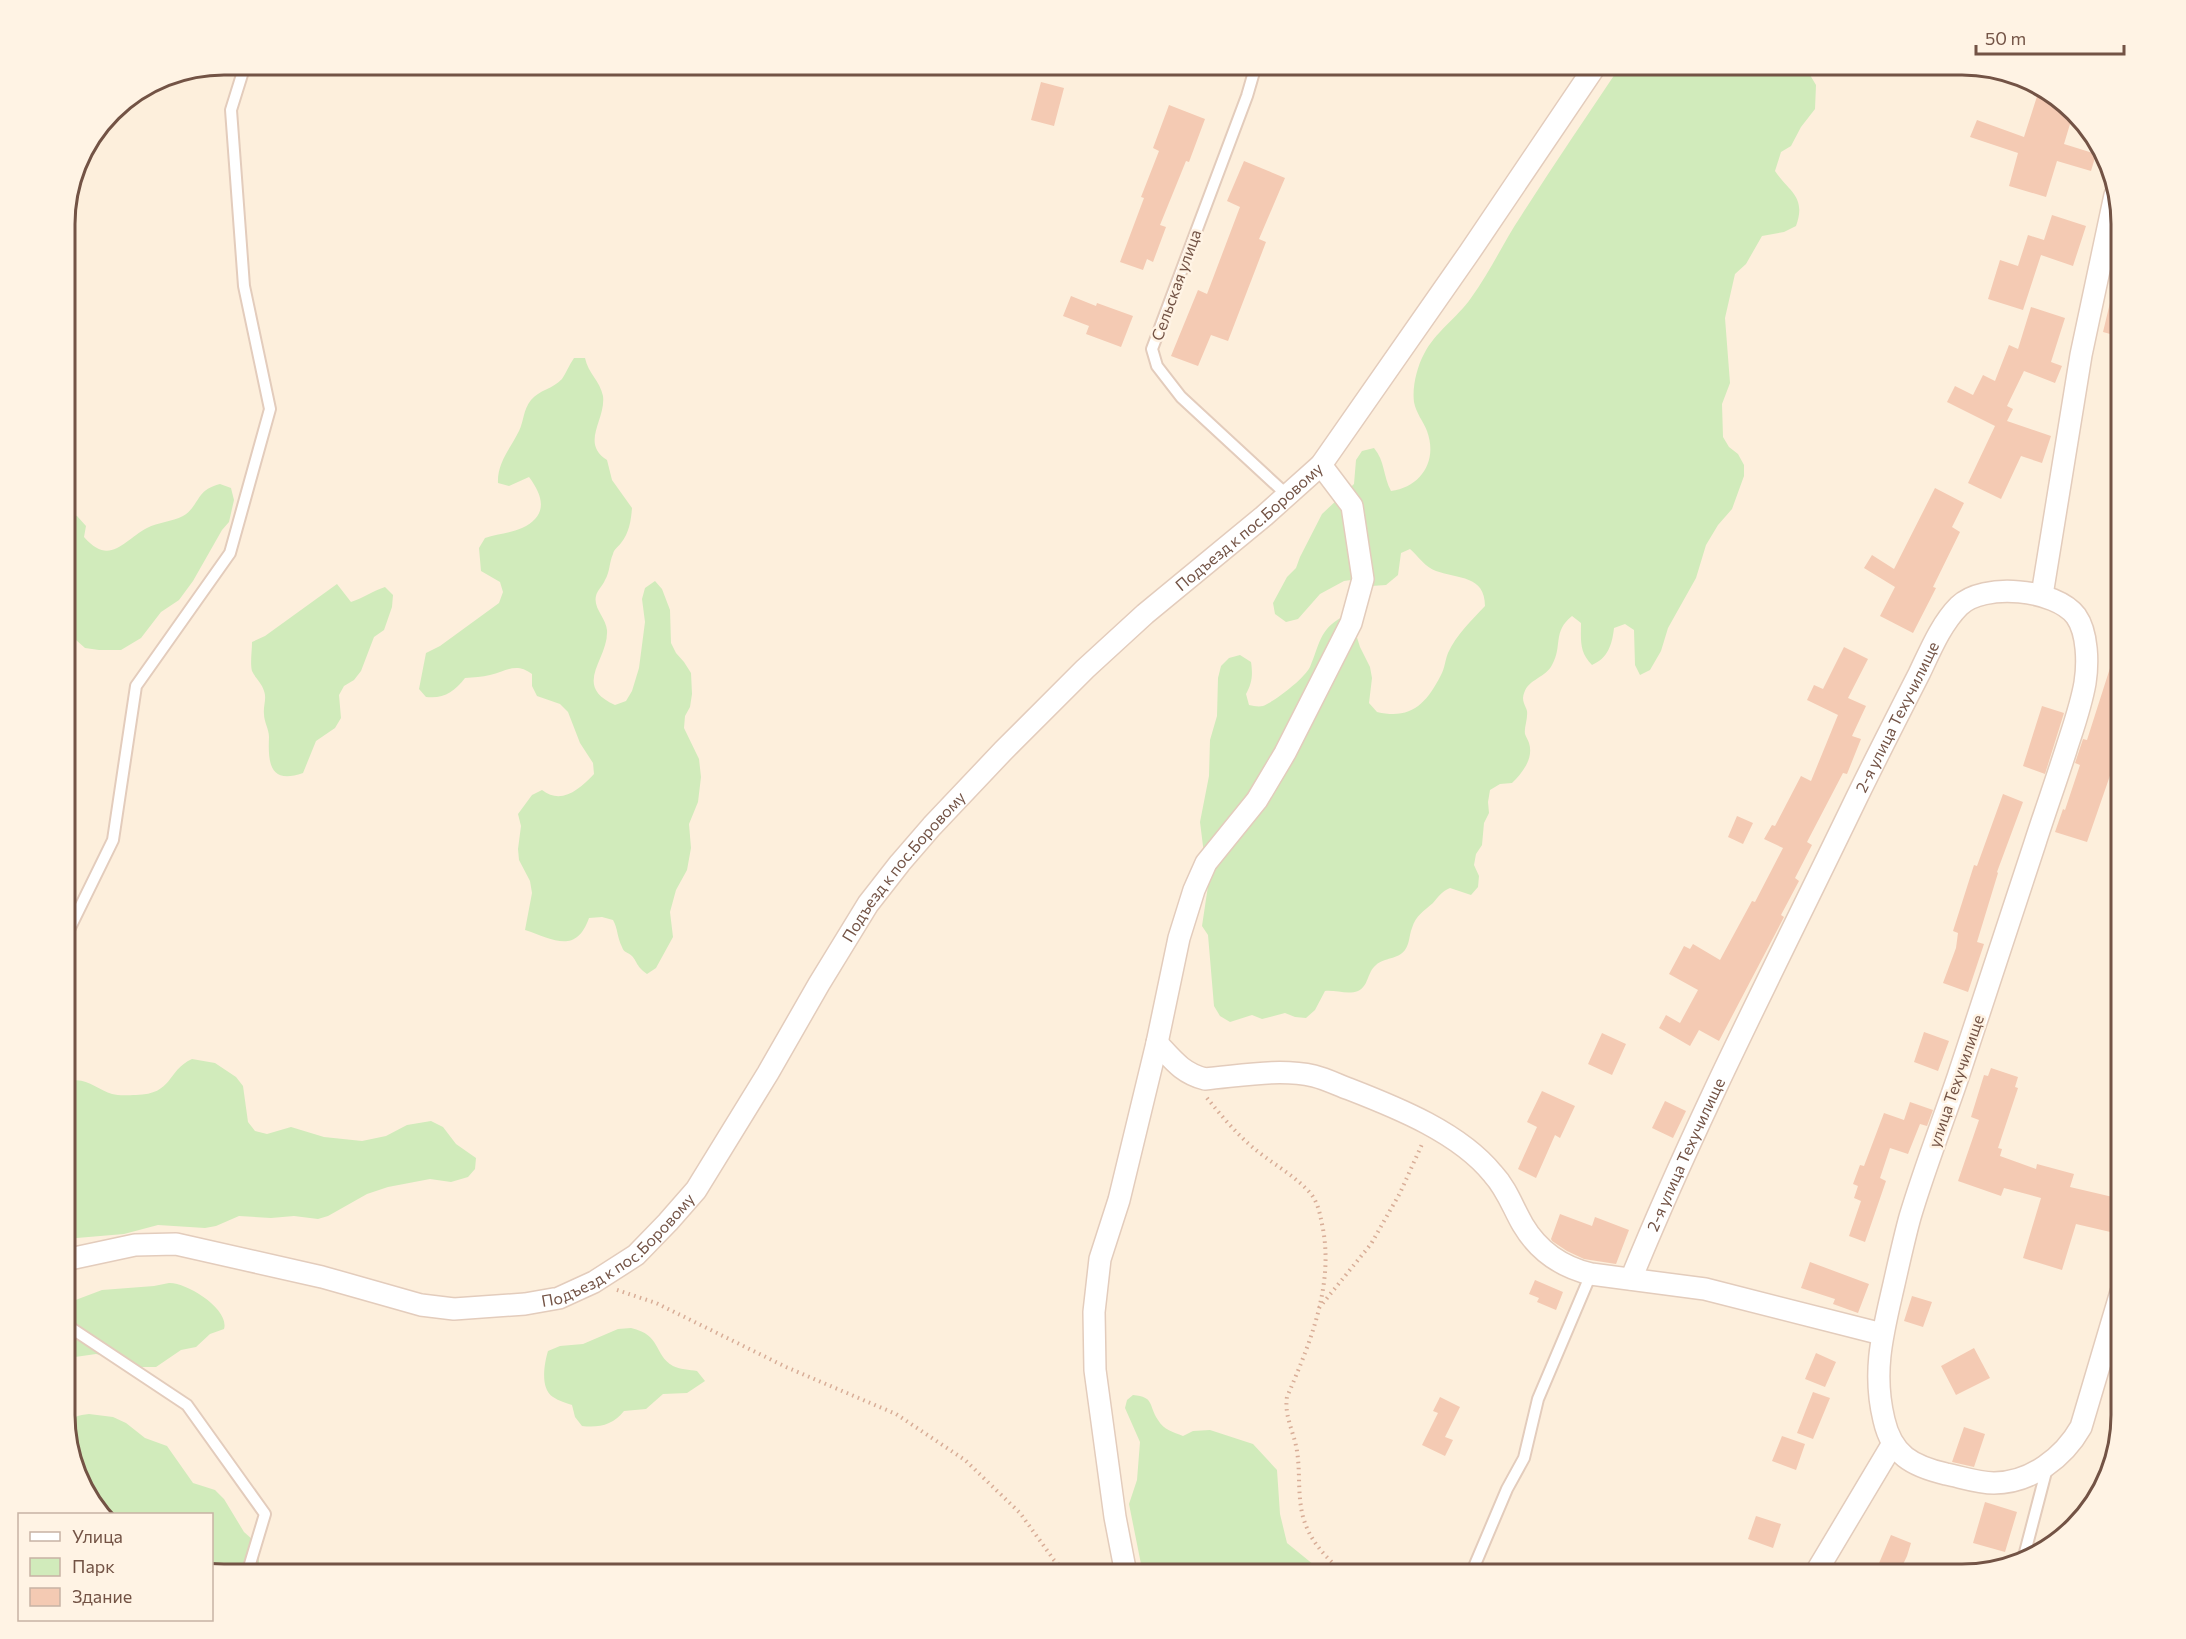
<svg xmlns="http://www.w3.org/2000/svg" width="2186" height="1639" viewBox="0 0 2186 1639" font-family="Commissioner,sans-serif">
  <rect width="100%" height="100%" fill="#fdefdc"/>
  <path fill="#d1ebbb" d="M1621,65h188l1,10 6,10 -1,24 -14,18 -10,19 -10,6 -6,19c13,20 32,25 21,55l-12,6 -22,4 -16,28 -11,10 -10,44 5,65 -8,21 1,33 6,10 9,7 6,11v11l-12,33 -14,16 -12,20 -10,33 -28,50 -7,23 -11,19 -10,5 -5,-10 -1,-35 -9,-6 -11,4c-2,17 -6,30 -22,37 -13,-13 -11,-25 -11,-42l-9,-7c-20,16 -9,30 -20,49 -7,14 -27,14 -29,33 0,5 3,9 4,13 1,8 -3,16 -2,23 1,3 3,6 4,9 5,16 -7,30 -17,40l-12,1 -10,6 -2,12 1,11 -5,10 -2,22 -6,9 -2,11 5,11 -1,11 -7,8 -21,-7c-9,4 -11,8 -17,15 -9,8 -17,12 -21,25 -3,7 -2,15 -7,22 -8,10 -20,7 -29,15 -9,7 -7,21 -18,26 -10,4 -22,-1 -33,0l-10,19 -9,8 -11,-1 -10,-4 -23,6 -10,-4 -22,7 -10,-6 -6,-10 -6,-71 -6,-9 6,-40 -8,-64 9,-46 1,-36 7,-24 1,-38 3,-12 8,-8 11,-3 11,7c2,13 1,21 -5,32l3,11c5,1 9,2 14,1 12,-5 41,-27 47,-39 10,-23 9,-37 32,-50l11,8 7,22 10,20 2,11 -3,25 8,9c34,8 49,-8 64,-37 4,-7 4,-15 7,-22 8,-18 24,-33 37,-47 0,-31 -27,-27 -49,-35 -11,-4 -17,-14 -26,-22l-9,4 -3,22 -12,10 -15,1 -13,-7 -14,2 -24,13 -22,25 -12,3 -11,-8 -2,-11 14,-26 9,-9 4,-11 22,-43 32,-30 2,-24 6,-9 12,-3c11,13 9,28 17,43 30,-4 47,-30 36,-60 -4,-10 -11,-18 -13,-29 -2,-15 3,-35 10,-48 11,-22 33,-36 47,-56 19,-26 32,-55 50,-82 32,-51 67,-101 100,-151z
    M574,358h11c3,15 15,23 18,38 3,24 -23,47 4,64l5,20 20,28c-1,13 -3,25 -11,35 -3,4 -7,6 -8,11 -4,9 -3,18 -8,26 -2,5 -8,11 -9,16 -3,12 10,22 11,34 2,30 -36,55 8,75l11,-4 6,-10 7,-23 6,-46 -3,-23 3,-11 10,-7 7,8 8,21 1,33 5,10 8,9 7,11 1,21 -2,13 -5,9 -1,12 15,31 2,18 -3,25 -9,22 2,24 -4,22 -11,20 -6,22 3,25 -17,31 -9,6c-11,-8 -9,-11 -15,-18 -4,-4 -8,-3 -10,-9 -5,-10 -4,-18 -9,-27l-11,-3 -13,1c-13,37 -36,21 -64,12l7,-37 -2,-12 -11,-21 -1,-11 3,-23 -3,-12 14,-19 10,-5c19,15 37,0 52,-16l-1,-11 -13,-20 -12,-31 -8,-8 -23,-8 -5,-10v-12c-16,-12 -25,-3 -42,1 -8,2 -16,2 -25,3 -11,14 -21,21 -39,19l-7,-8 7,-36 14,-7 59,-43 4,-11 -3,-10 -19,-11 -2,-23 6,-10c11,-4 26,-5 37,-10 26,-12 22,-31 7,-51l-20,9 -11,-3c-1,-20 12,-34 21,-52 5,-10 4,-21 12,-31 8,-10 22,-11 31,-21 4,-6 7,-14 12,-21z
    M220,484l11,4 3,12 -5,22 -7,8 -29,51 -14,19 -18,12 -20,26 -20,12h-22l-14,-2 -9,-8 -11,-18v-111l12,5 9,10 -2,11c26,30 40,3 63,-9 11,-6 25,-6 36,-12 17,-10 12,-26 37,-32z
    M337,584l14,18c13,-4 21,-11 34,-15l8,8 -1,12 -8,23 -10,7 -13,34 -7,9 -10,6 -5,9 2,23 -6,10 -19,13 -13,32c-34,12 -35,-11 -34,-36 0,-8 -5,-15 -5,-23 -1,-8 3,-15 0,-23 -2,-8 -9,-13 -12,-20 -2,-8 0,-20 0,-29l13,-6z
    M192,1059l23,4 21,14 7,9 5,36 7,9 12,3 24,-7 33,10 38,4 24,-5 21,-11 24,-4 12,6 13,17 20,14 -1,11 -7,8 -17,5 -21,-3 -42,8 -21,7 -39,22 -10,3 -24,-3 -23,2 -32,-2 -23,10 -11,2 -47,-3 -34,9 -59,5v-154c15,-13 32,5 47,9 7,2 17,1 24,1 38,-1 30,-24 56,-36z
    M169,1283c17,-1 61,26 55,46l-14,5 -14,13 -15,3 -25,17h-25l-15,-3 -15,-9 -5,-1 -21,3 -10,-8v-45l37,-14 52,-4z
    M631,1328c31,7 22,26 42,38 6,3 17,4 24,5l8,10 -18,12 -24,1 -17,15 -22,2c-11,14 -25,17 -42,15l-7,-9 -3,-12c-6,-2 -13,-4 -19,-8 -13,-8 -9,-33 -5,-46l12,-5 23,-2 35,-15z
    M1133,1395c22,2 15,10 25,25 6,10 15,12 25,16l10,-5 17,-1 43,14 24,26 3,44 7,29 38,31h-182l-14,-70 8,-24 3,-38 -15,-34 2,-8z
    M89,1414l24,3 13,6 19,15 22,8 26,37 22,7 9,9 20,33 9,8 5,11 1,12 -2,11 -45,-2v-58h-107l-24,-28 -16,-60c6,-9 14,-11 24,-12z"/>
  <path fill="#f4cab3" d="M1041,82l23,6 -10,38 -23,-6z
    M2040,87l19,11 14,16 -9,30 32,10 -5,17 -34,-10 -11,36 -37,-11 9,-33 -48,-16 7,-17 47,17z
    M1169,105l36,14 -16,43 -3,-1 -26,64 6,2 -13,35 -6,-3 -4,11 -23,-8 24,-64 -3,-1 18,-46 -6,-3z
    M1244,161l41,17 -26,61 7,3 -38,99 -17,-6 -13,31 -27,-10 27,-66 9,4 33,-87 -13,-6z
    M2052,215l34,11 -13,40 -32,-11 -18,55 -35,-11 12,-39 18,6 10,-31 16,5z
    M2115,282l6,1v54l-18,-5z
    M1071,296l25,10 1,-3 36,13 -12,31 -35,-13 3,-8 -26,-10z
    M2031,307l34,11 -14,44 11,4 -7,17 -31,-12 -17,35 6,3 -6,12 44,15 -9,27 -21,-7 -20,43 -33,-16 27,-57 -48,-24 8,-16 18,9 10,-20 12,6 14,-36 9,4z
    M1935,488l29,15 -12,24 8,5 -27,55 3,1 -23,45 -33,-17 15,-29 -31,-19 8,-13 22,14z
    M2118,643h3v91l-10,30h3l-27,78 -32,-10 8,-23 2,1 15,-45 -5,-2 8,-24 4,1z
    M1844,647l24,12 -20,39 18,8 -14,30 9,3 -14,35 -4,-1 -36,69 5,3 -17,33 4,3 -18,34 3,2 -65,124 -20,-11 -9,16 -31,-18 7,-13 14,8 18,-33 -29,-16 15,-28 6,3 3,-5 27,16 32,-59 3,1 28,-54 -19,-9 8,-14 3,1 26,-50 10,5 27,-66 -31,-15 7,-15 9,4z
    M2042,706l22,7 -19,61 -22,-8z
    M2003,794l20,8 -26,70 1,1 -21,69 7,2 -16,48 -25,-9 13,-35 2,-15 -5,-2 21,-66 3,1z
    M1737,816l16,7 -10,21 -15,-7z
    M1924,1032l25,9 -11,30 -24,-9z
    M1602,1033l24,11 -14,31 -24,-11z
    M1991,1068l27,9 -3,10 3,1 -20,60 4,1 -2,7 36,13 1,-5 37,10 -4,13 47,11 -4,19 8,2 -2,15 -43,-10 -14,46 -39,-12 18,-60 -37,-10 -3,8 -43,-15 21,-61 -8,-3 13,-42 4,1z
    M1542,1091l33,15 -15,32 -5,-3 -19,43 -18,-9 19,-42 -10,-5z
    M1665,1101l21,10 -13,27 -21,-10z
    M1910,1102l23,8 -6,16 -7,-2 -12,30 -18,-6 -10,30 6,3 -21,61 -16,-6 12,-35 -7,-3 4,-12 -5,-2 7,-19 4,1 20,-53 20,7z
    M1560,1214l32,12 3,-9 34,13 -13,34 -32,-5 -17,-8 -15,-10 -1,-2z
    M1810,1262l59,22 -11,29 -25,-9 2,-5 -34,-11z
    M1535,1280l28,12 -7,18 -19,-8 2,-4 -10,-4z
    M1912,1296l20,6 -9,25 -19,-6z
    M1974,1348l16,30 -34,17 -15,-29z
    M1816,1353l20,9 -11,25 -20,-8z
    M1813,1392l17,6 -17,41 -16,-6z
    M1440,1397l20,10 -15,30 8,3 -8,16 -23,-11 16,-32 -5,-2z
    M1964,1427l21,7 -11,33 -22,-5z
    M1782,1436l23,8 -9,26 -24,-9z
    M1985,1502l32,10 -12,40 -32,-9z
    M1756,1516l25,8 -8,24 -25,-9z
    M1891,1535l20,8 -4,13 -9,19h-24z"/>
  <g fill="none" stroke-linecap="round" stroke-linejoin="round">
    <defs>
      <path id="service" d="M1256,65l-9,31 -95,253 5,17 24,31 106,98
        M65,938l48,-98 23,-154 94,-133 40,-144 -26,-123 -13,-176 14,-45
        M65,1324l122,81 78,109 -18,60
        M2023,1560l24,-92
        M1471,1574l36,-85 17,-31 14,-59 53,-125"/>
      <g id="minor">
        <path d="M2042,595l39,-240 34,-160"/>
        <path d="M1157,1043c16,17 25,30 48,36 35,-3 74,-11 109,-3 12,3 24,9 35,13 49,19 111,44 144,85 14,15 20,34 30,51 16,27 39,42 68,49l114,15 177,45"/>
        <path id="s1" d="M65,1260l70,-15 41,-1 146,33 99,28 33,4 71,-5 34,-6 35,-16 42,-27 32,-33 28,-32 72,-117 51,-89 49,-80 32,-41 32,-37 71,-75 82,-82 60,-55 119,-98 57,-51 148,-212 127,-188"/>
        <path id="s2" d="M1631,1279c67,-164 149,-322 226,-482 20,-41 41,-82 62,-123 11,-23 22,-50 40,-68 24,-24 97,-17 117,10 12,17 12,48 9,67 -4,23 -12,45 -19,67 -10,31 -21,62 -31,93 -26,78 -51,156 -77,234 -16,47 -34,93 -48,140 -6,22 -11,45 -16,67 -11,48 -22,87 -10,136 8,35 28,46 62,54 15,3 32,9 48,9 37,0 70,-26 87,-56l40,-135"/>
        <path d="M1126,1574l-11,-57 -20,-147 -1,-58 6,-53 19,-59 38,-157 22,-105 15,-48 12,-27 51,-63 28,-47 66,-130 12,-44 -11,-73 -31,-41"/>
        <path d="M1815,1574l77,-129"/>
      </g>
    </defs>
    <use href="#service" stroke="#e3ccbc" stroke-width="14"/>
    <use href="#minor" stroke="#e3ccbc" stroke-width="24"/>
    <path stroke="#d8ad97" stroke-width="4" stroke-dasharray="1.5 4.5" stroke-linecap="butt" d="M1207,1098c13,16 27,33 43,47 19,17 45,30 61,49 7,9 9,20 11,30 13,60 -12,119 -35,173 -3,19 7,35 10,54 3,19 1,37 4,56 4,29 23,50 45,67
      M617,1290l39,13 130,64 110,47 69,46 55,53 34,47 14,14
      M1319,1308l52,-64 29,-51 23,-51"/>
    <use href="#service" stroke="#fff" stroke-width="10"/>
    <use href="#minor" stroke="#fff" stroke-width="21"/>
  </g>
  <g text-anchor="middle" stroke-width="5" stroke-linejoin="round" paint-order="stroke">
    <g font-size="16" fill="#735345" stroke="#fff3e4">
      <text transform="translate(1176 285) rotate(-70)" y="6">Сельская улица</text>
      <text dy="6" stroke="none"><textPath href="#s1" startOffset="1552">Подъезд к пос.Боровому</textPath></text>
      <text dy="6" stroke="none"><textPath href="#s2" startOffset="622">2-я улица Техучилище</textPath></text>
      <text dy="6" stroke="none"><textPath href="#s1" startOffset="1066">Подъезд к пос.Боровому</textPath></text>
      <text transform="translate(1956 1081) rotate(-71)" y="6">улица Техучилище</text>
      <text dy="6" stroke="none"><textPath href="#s2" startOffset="136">2-я улица Техучилище</textPath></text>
      <text dy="6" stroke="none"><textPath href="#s1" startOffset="580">Подъезд к пос.Боровому</textPath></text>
    </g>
  </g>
  <path d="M0 0H2186V1639H0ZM224 75H1962A149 149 0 0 1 2111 224V1415A149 149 0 0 1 1962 1564H224A149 149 0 0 1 75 1415V224A149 149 0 0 1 224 75Z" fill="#fff3e4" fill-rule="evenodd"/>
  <path fill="none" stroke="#735345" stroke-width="3" d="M224 75H1962A149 149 0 0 1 2111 224V1415A149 149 0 0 1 1962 1564H224A149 149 0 0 1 75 1415V224A149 149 0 0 1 224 75Z"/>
  <rect x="18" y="1513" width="195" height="108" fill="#fff3e4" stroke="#c7b3a4" stroke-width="1.5"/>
  <rect x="30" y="1532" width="30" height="9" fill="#ffffff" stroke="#c7b3a4" stroke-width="1.5"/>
  <text x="72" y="1543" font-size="18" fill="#735345">Улица</text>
  <rect x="30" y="1558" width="30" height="18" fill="#d1ebbb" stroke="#c7b3a4" stroke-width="1.5"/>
  <text x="72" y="1573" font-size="18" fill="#735345">Парк</text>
  <rect x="30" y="1588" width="30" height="18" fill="#f4cab3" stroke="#c7b3a4" stroke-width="1.5"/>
  <text x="72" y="1603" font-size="18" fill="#735345">Здание</text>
  <path d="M1976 45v9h148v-9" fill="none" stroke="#735345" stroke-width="3"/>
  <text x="1985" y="45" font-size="18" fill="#735345" stroke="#fff3e4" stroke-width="4.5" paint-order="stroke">50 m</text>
</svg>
